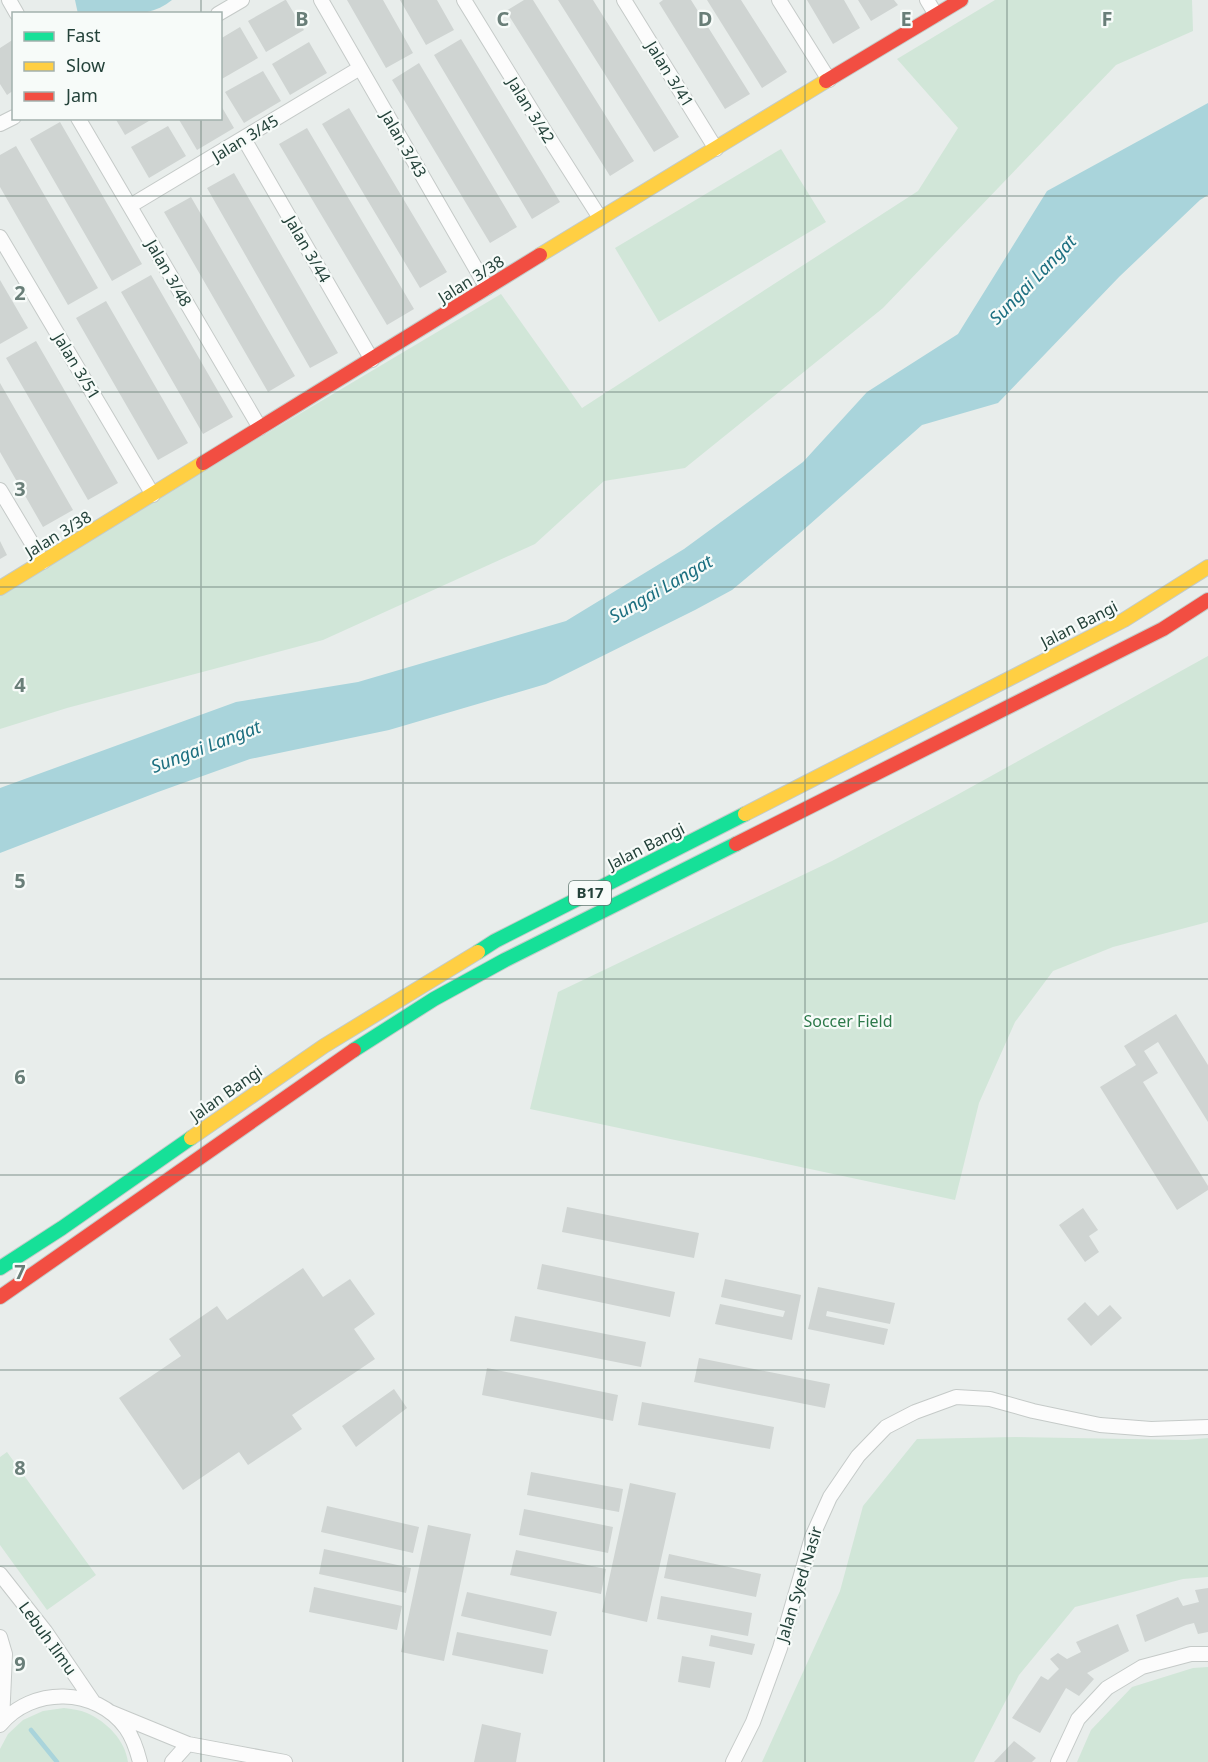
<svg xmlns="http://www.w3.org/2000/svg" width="1208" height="1762" viewBox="0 0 1208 1762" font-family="'Noto Sans',sans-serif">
  <rect width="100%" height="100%" fill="#e8edeb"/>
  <path fill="#d1e6d8" d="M995,0h197l1,31 -77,34 -233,243 -198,160 -81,13 -69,63 -212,96 -256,68 -67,21v-137l501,-298 81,114 336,-217 40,-63 -61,-69z
    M781,149l45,73 -167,100 -44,-74z
    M1208,656v266l-95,25 -60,24 -38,51 -36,81 -24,97 -425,-91 28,-117 274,-131 123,-65z
    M1015,1437l171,3 22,-2v139l-25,2 -108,28 -56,68 -45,87h-212l78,-171 23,-85 54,-67z
    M7,1452l89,123 -49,35 -47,-65v-88z
    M1208,1667v95h-131l14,-32 41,-43 61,-19z
    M64,1708c7,1 16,2 23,5 20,9 38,27 41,49h-128v-13l8,-15 15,-14 20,-9z"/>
  <path fill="#a9d4db" d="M75,0h97c-25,21 -63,14 -94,14z
    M1208,103v92l-8,5 -81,77 -121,126 -76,22 -122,108 -68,57 -37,20 -149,74 -157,46 -139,29 -92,33 -158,61v-65l236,-86 122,-20 208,-61 118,-72 119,-87 64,-70 91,-58 89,-143z"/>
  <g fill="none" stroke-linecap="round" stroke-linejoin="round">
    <path stroke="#a9d4db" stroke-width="4.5" d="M31,1730l26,32"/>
  </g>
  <path fill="#cfd4d2" d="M285,0h1l18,30 -38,22 -18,-31z
    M347,0h36l30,53 -27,15z
    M400,0h37l17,30 -28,15z
    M524,0h9l101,161 -24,15 -104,-165z
    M558,0h35l86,137 -25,15z
    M663,0h28l59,94 -25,15 -66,-106z
    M707,0h34l46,72 -25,16z
    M807,0h37l16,28 -27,16z
    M858,0h36l4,5 -27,16z
    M240,27l18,31 -38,22v-41z
    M14,39v51l-7,5 -7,-11v-36z
    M461,39l99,163 -28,17 -98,-164z
    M309,42l18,31 -37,22 -18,-31z
    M419,63l98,164 -27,16 -98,-163z
    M263,71l18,30 -37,22 -19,-31z
    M220,104l14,24 -37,22 -19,-32h42z
    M349,108l98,164 -27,16 -98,-164z
    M115,118h39l-29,17z
    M60,122l82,142 -30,17 -82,-142z
    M168,126l18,30 -37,22 -18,-31z
    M307,128l107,181 -27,16 -108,-181z
    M16,146l82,142 -30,17 -68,-118v-32z
    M234,173l104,180 -28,15 -103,-180z
    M191,197l104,179 -27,16 -104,-180z
    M151,275l82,142 -30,17 -82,-142z
    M0,280l28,48 -28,16z
    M106,301l82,142 -30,17 -82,-142z
    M36,341l82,142 -30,17 -82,-142z
    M0,383l73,127 -30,17 -43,-75z
    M0,541l7,14 -7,4z
    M1176,1014l32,51v57l-50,-80 -14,9 14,22 -15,9 65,104v4l-31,20 -77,-123 36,-22 -12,-19z
    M567,1207l132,26 -5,25 -132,-26z
    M1083,1208l15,22 -9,6 10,16 -14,10 -26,-37z
    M542,1264l133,28 -5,25 -133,-28z
    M303,1268l20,29 27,-18 25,35 -21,15 21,30 -83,56 10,14 -54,36 -9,-13 -56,38 -64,-92 62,-42 -12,-17 48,-33 10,14z
    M725,1279l76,16 -9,45 -77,-16 5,-20 63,13 2,-6 -64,-14z
    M818,1287l77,16 -5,21 -63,-13 -1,5 62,13 -4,16 -76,-16z
    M1085,1302l13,14 12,-11 12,13 -31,28 -24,-27z
    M515,1316l131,26 -5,25 -131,-26z
    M699,1358l131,26 -5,24 -131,-26z
    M487,1368l131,27 -5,26 -131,-26z
    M394,1389l13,19 -51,39 -14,-21z
    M642,1402l132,25 -4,22 -132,-24z
    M531,1472l92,17 -4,23 -92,-17z
    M630,1483l46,10 -29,129 -45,-10z
    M327,1506l92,21 -6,26 -92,-21z
    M524,1509l89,18 -5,26 -89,-18z
    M428,1525l43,9 -27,127 -43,-9z
    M324,1549l87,19 -5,25 -87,-19z
    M516,1550l90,19 -5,25 -91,-19z
    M669,1554l92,20 -5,23 -92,-19z
    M314,1587l88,19 -5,24 -88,-18z
    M1208,1588v44l-10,2 -4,-11 -8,2 -41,17 -9,-27 42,-18 5,9 16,-4 -4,-12z
    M467,1592l90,20 -6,24 -90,-20z
    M661,1596l91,17 -4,23 -91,-17z
    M1118,1624l11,27 -42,22 7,6 -15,17 -13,-8 -26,45 -28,-15 29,-42 7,4 11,-11 -9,-10 8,-6 9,6 14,-7 -5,-10z
    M457,1632l91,18 -5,24 -91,-19z
    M711,1635l44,9 -3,11 -43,-9z
    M682,1656l33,6 -5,26 -32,-6z
    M482,1724l39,9 -5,29h-42z
    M1014,1741l22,17 -4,4h-38z"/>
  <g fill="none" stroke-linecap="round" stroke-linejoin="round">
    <defs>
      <path id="street" d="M9,0l8,14
        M321,0l166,288
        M464,0l73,119 63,99
        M624,0l92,149
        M779,0l50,80
        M927,0l9,15
        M218,14l24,-14
        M78,118l182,310
        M0,124l14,-7
        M244,139l128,221
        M130,206l230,-138
        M0,237l153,258
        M0,490l43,72
        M0,1574l45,57 49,72
        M0,1637l5,17 -3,68
        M110,1712l78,32 97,18
        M0,1725c32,-39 96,-38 126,3 7,10 11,22 14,34
        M172,1762l16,-18
        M733,1762l20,-40 27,-74 32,-111 18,-40 28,-41 28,-29 29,-15 41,-15 34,2 43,12 67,14 51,4 57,-2
        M1058,1762l20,-43 29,-31 35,-21 49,-13h17"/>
      <path id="fast" d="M478,952l17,-11 250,-127
        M354,1050l80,-51 71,-39 231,-116
        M0,1268l62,-40 129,-90"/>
      <path id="slow" d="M540,255l286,-174
        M0,588l203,-125
        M745,814l379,-194 84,-53
        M191,1138l133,-92 154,-94"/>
      <path id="jam" d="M826,81l135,-81
        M203,463l337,-208
        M736,844l427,-215 45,-29
        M0,1297l354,-247"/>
    </defs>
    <use href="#street" stroke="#c5cac8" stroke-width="16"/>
    <use href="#fast" stroke="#c3cbc8" stroke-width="16"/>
    <use href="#slow" stroke="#c3cbc8" stroke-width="16"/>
    <use href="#jam" stroke="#c3cbc8" stroke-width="16"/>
    <use href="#street" stroke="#fcfcfc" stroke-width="14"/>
    <use href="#fast" stroke="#16e098" stroke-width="14"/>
    <use href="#slow" stroke="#ffcf43" stroke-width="14"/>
    <use href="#jam" stroke="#f24e42" stroke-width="14"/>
  </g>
  <path fill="none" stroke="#697e78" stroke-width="1.5" stroke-opacity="0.55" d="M201,0v14M403,0v1762M604,0v1762M805,0v1762M1007,0v1762M201,118v1644M0,196h1208M0,392h1208M0,587h1208M0,783h1208M0,979h1208M0,1175h1208M0,1370h1208M0,1566h1208"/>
  <g text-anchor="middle" stroke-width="4.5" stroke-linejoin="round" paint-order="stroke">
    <rect fill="#f7fbf9" stroke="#637a73" stroke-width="1.5" x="569" y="881" width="42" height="24" rx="4.5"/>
    <g font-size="15" font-weight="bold" fill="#24423a">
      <text x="590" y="898">B17</text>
    </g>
    <g font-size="16" fill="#24423a" stroke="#f7fbf9">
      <text transform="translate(670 74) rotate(58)" y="6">Jalan 3/41</text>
      <text transform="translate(531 110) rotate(58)" y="6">Jalan 3/42</text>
      <text transform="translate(245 138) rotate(-31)" y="6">Jalan 3/45</text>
      <text transform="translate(404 144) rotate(60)" y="6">Jalan 3/43</text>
      <text transform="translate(308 249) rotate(60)" y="6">Jalan 3/44</text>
      <text transform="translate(169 273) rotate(60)" y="6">Jalan 3/48</text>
      <text transform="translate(471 279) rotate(-32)" y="6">Jalan 3/38</text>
      <text transform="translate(77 366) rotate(59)" y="6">Jalan 3/51</text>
      <text transform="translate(58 534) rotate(-31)" y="6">Jalan 3/38</text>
      <text transform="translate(1079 624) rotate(-27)" y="6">Jalan Bangi</text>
      <text transform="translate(646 846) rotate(-27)" y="6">Jalan Bangi</text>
      <text transform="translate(226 1093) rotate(-35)" y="6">Jalan Bangi</text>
      <text transform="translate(799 1584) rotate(-73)" y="6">Jalan Syed Nasir</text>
      <text transform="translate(48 1638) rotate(54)" y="6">Lebuh Ilmu</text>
    </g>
    <g font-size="16" fill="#2d7a4b" stroke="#f7fbf9">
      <text x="848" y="1027">Soccer Field</text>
    </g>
    <g font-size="18" font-style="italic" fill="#1c6f80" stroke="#f7fbf9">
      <text transform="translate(1033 280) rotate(-46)" y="6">Sungai Langat</text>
      <text transform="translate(661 589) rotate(-30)" y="6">Sungai Langat</text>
      <text transform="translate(206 747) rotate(-21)" y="6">Sungai Langat</text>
    </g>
  </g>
  <g font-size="20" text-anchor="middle" font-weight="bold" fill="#697e78" stroke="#f7fbf9" stroke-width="4.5" stroke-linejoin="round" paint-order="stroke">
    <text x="302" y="26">B</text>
    <text x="503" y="26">C</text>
    <text x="705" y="26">D</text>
    <text x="906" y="26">E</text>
    <text x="1107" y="26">F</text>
    <text x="20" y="300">2</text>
    <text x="20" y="496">3</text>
    <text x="20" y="692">4</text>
    <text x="20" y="888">5</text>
    <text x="20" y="1084">6</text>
    <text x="20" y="1279">7</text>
    <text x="20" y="1475">8</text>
    <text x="20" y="1671">9</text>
  </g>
  <rect x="12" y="12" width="210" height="108" fill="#f7fbf9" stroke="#a3b1ad" stroke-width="1.5"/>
  <rect x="24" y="32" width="30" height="9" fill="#16e098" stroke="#a3b1ad" stroke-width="1.5"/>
  <text x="66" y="42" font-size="18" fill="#24423a">Fast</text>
  <rect x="24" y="62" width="30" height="9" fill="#ffcf43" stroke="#a3b1ad" stroke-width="1.5"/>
  <text x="66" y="72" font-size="18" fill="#24423a">Slow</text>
  <rect x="24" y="92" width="30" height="9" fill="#f24e42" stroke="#a3b1ad" stroke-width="1.5"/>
  <text x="66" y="102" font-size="18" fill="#24423a">Jam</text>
</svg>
